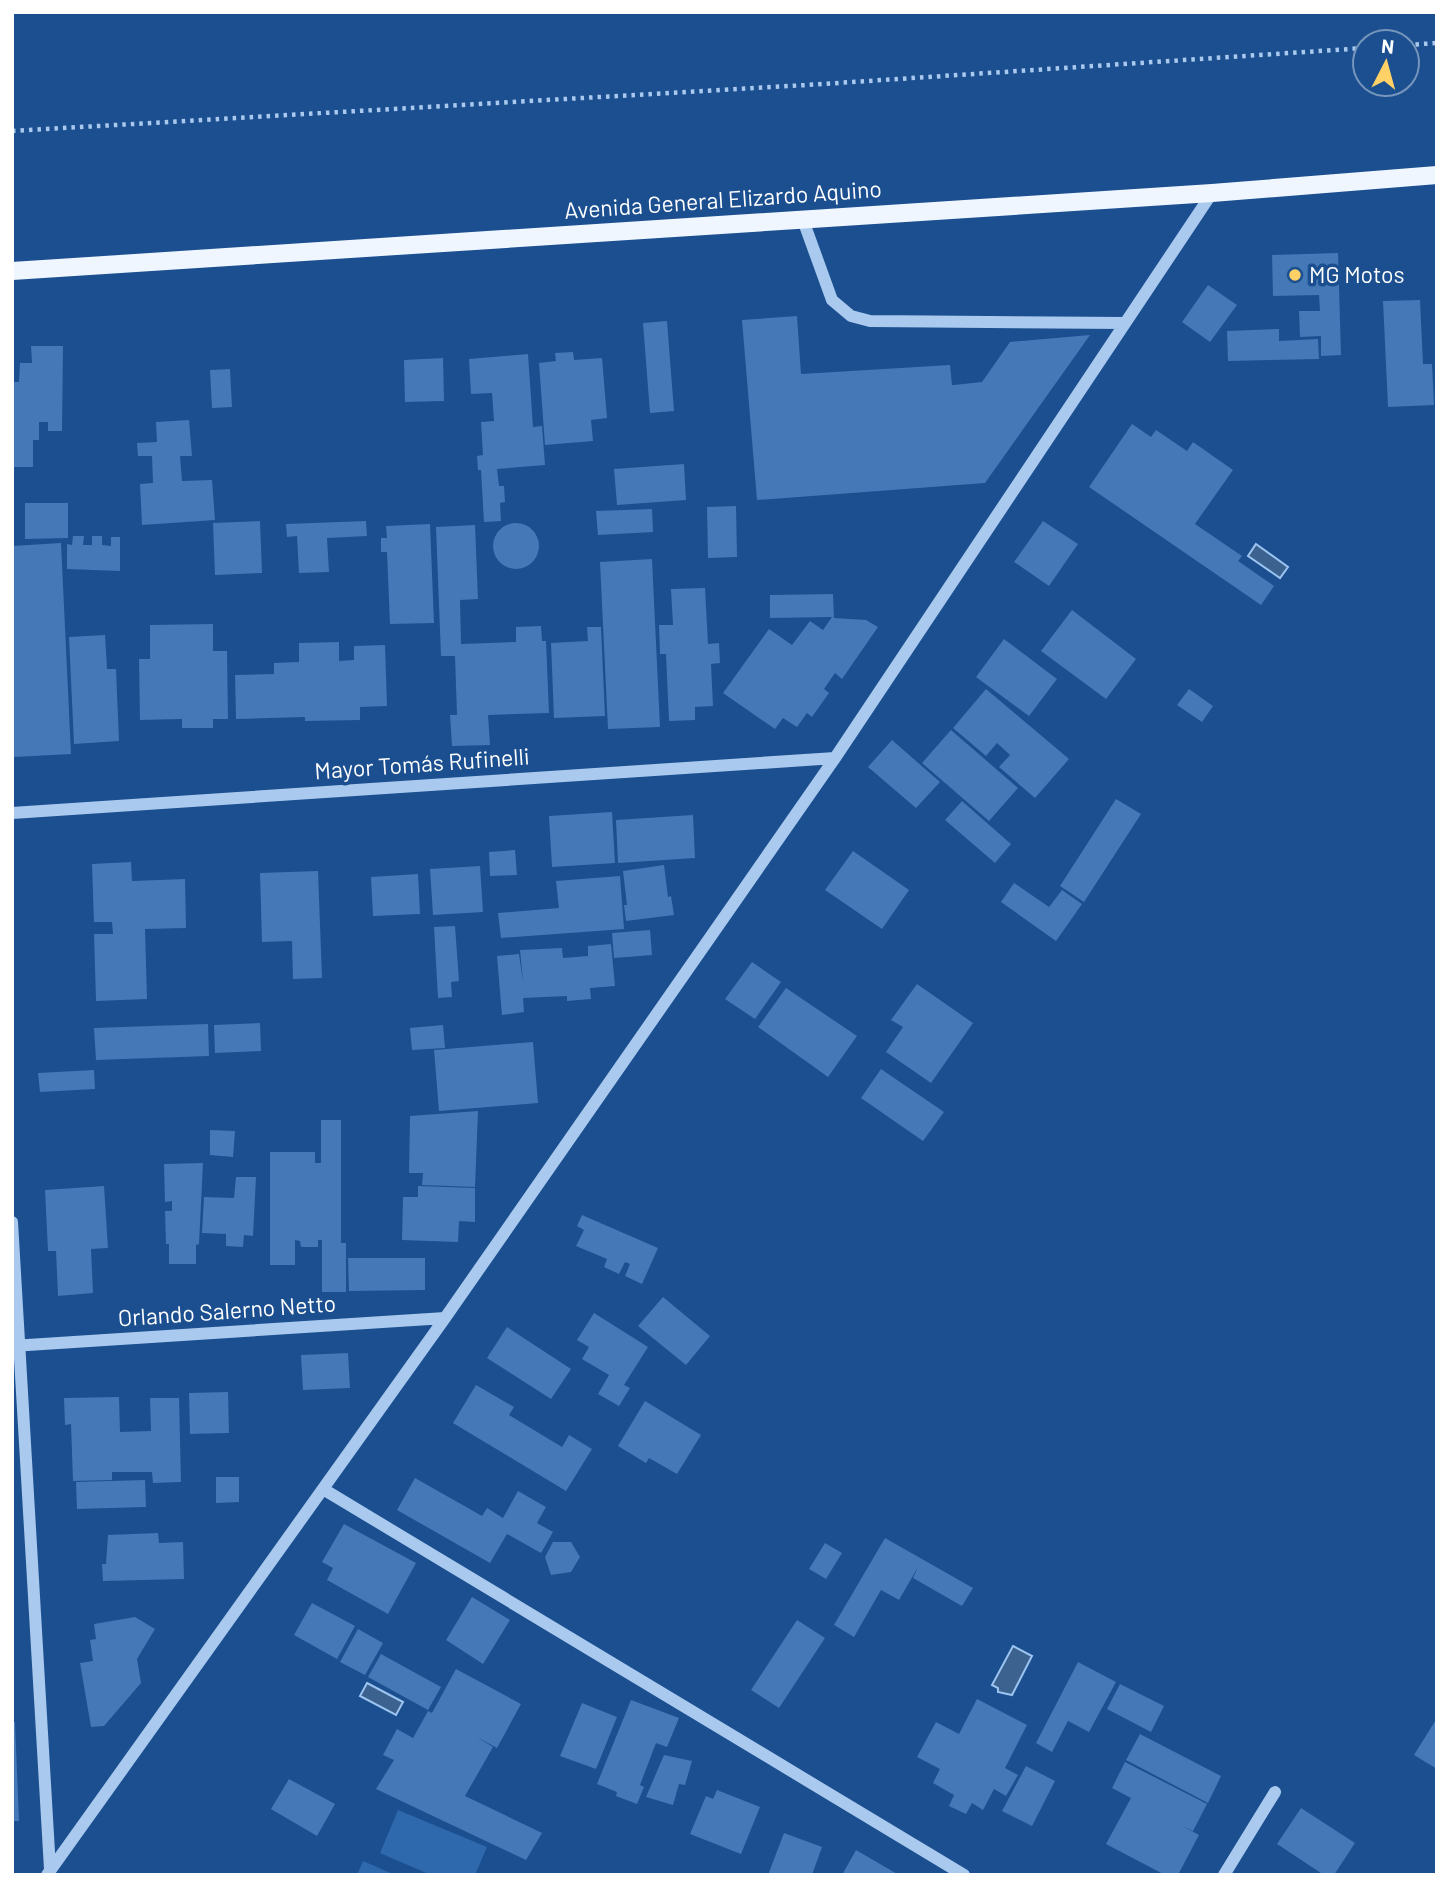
<svg xmlns="http://www.w3.org/2000/svg" width="1449" height="1887" viewBox="0 0 1449 1887" font-family="Barlow,sans-serif">
  <rect width="100%" height="100%" fill="#1b4f8f"/>
  <path fill="#2e69ad" d="M398,1810l89,37 -12,28h-44l-51,-22z
    M363,1861l32,14h-38z"/>
  <path fill="#3c6290" stroke="#9cc4f0" stroke-width="2" d="M1256,544l32,23 -8,11 -32,-22z
    M1013,1646l19,10 -20,39 -14,-3v-4l-6,-3z
    M367,1683l36,19 -7,13 -36,-19z"/>
  <path fill="#4478b7" d="M1338,253l3,102 -20,1v-20l-21,1 -1,-26h21l-1,-16 -46,1 -1,-41z
    M1208,285l29,20 -27,37 -28,-20z
    M1420,300l3,64h9l2,41 -46,2 -5,-106z
    M797,316l4,58 149,-9 2,20h2l28,-3 28,-40 80,-7 -105,148 -228,17 -15,-180z
    M667,321l7,90 -24,2 -7,-90z
    M1279,329v12l39,-2 1,20 -91,2 -1,-30z
    M31,346h32l-1,85h-14v-9h-9v18h-6v27h-21v-85h7l1,-19h12z
    M573,352l1,8 28,-2 5,60 -16,2 2,21 -48,4 -6,-82 17,-2 -1,-8z
    M528,354l5,73 9,-1 3,39 -48,4 2,17h5l1,16 -5,1 1,18 -17,1 -3,-52h-3l-1,-14 6,-1 -2,-33 13,-1 -2,-28 -21,1 -2,-35z
    M443,358l1,43 -39,1 -1,-42z
    M230,369l2,38 -20,1 -2,-38z
    M189,420l3,36h-12l2,25 30,-1 3,40 -73,5 -2,-41 13,-1 -1,-27h-14l-1,-13 20,-1 -1,-20z
    M1132,424l19,13 5,-7 31,21 6,-9 40,28 -38,54 47,32 -4,5 36,25 -13,19 -172,-118z
    M684,464l2,36 -69,5 -3,-36z
    M25,503h43v35l-43,1z
    M736,506l1,51 -29,1 -1,-51z
    M652,509l1,23 -55,3 -2,-24z
    M260,521l2,52 -47,2 -2,-52z
    M366,521l1,15 -40,2 2,34 -30,1 -2,-37 -10,1 -1,-13z
    M1043,521l35,23 -29,42 -35,-24z
    M493 546a23 23 0 1 1 46 0a23 23 0 1 1-46 0Z
    M430,524l4,99 -44,1 -3,-72h-6v-14h6l-1,-12z
    M475,525l3,74 -18,1 1,44 55,-2v-15l25,-1 1,15h4l3,72 -61,2 2,30 -38,1 -2,-31h7l-2,-59h-14l-5,-129z
    M73,536h11l-1,9h9v-9h10v9l9,1v-9h9v34l-53,-2v-25l5,1z
    M61,543l10,211 -57,3 -2,-211z
    M652,559l8,168 -52,2 -8,-167z
    M705,588l3,56 11,-1 1,20 -9,1 2,42 -18,1v13l-26,1 -3,-67h-6l-1,-29h14l-2,-36z
    M833,594l1,24 32,2 12,7 -36,52 -7,-6 -11,16 5,4 -17,24 -5,-4 -10,14 -14,-9 -8,11 -52,-36 46,-64 23,16 18,-24 13,9 9,-13 -62,1v-23z
    M1072,610l64,49 -30,40 -65,-48z
    M213,624v27h14l1,68h-15v9h-31v-9l-42,1 -1,-61h11v-34z
    M587,627h14l4,89 -51,2 -3,-75 37,-2z
    M105,635l2,34h9l3,72 -45,3 -5,-107z
    M1004,639l53,40 -28,37 -53,-39z
    M339,642v19l15,-1v-14l31,-1 2,61 -27,1v13l-55,1v-4l-69,2 -1,-44 39,-1v-11l25,-1v-19z
    M986,689l83,70 -34,39 -36,-31 11,-12 -13,-12 -11,13 -33,-28z
    M1189,689l24,17 -11,16 -25,-17z
    M951,730l67,58 -29,33 -67,-58z
    M892,740l48,42 -24,26 -48,-41z
    M1116,799l25,15 -57,88 -24,-16z
    M962,801l49,43 -16,19 -50,-43z
    M612,812l3,51 -63,4 -3,-51z
    M693,815l2,43 -77,5 -2,-43z
    M515,850l2,25 -27,1 -1,-24z
    M853,851l56,39 -27,39 -57,-39z
    M131,862l1,19 53,-2 1,49 -41,1 2,70 -51,2 -2,-67h19l-1,-12h-18l-2,-58z
    M664,865l4,32 3,-1 3,19 -48,6 -2,-16h3l-4,-34z
    M480,866l3,46 -50,3 -3,-46z
    M318,871l4,107 -29,1 -1,-38 -30,1 -2,-69z
    M418,874l2,40 -47,2 -2,-39z
    M620,876l4,53 -123,9 -3,-25 61,-5 -3,-27z
    M1014,883l35,24 13,-17 20,14 -26,37 -55,-39z
    M455,926l4,55 -8,1 1,15 -14,1 -4,-71z
    M650,930l2,25 -38,3 -2,-25z
    M611,944l4,42 -25,2 1,11 -24,2v-5l-44,2 1,14 -22,3 -5,-59 22,-2 4,28 -3,-32 42,-2 1,10 25,-2v-10z
    M752,962l29,20 -26,37 -30,-20z
    M917,984l56,39 -42,60 -45,-31 17,-25 -12,-7z
    M786,988l71,48 -29,41 -70,-50z
    M260,1023l1,28 -46,2 -1,-28z
    M208,1024l1,32 -113,4 -2,-32z
    M443,1025l2,23 -33,2 -2,-22z
    M533,1042l5,61 -99,8 -5,-61z
    M881,1069l63,43 -21,29 -62,-43z
    M94,1070l1,19 -55,3 -2,-19z
    M478,1111l-3,76 -53,-2 1,-12h-14l1,-57z
    M321,1120h20v123h5v49h-24v-52h-4v7h-17l-1,-6 -5,-1v25h-25v-113h45v11h6z
    M210,1130l25,1 -2,26 -23,-2z
    M203,1163l-4,81 -3,1v19h-27v-20h-3l-1,-33h7v-10l-7,1 -1,-38z
    M236,1177h20l-3,59 -9,-1 -1,12 -17,-1v-12l-24,-1 2,-36 30,1z
    M104,1186l4,62 -17,1 2,44 -35,3 -2,-45h-8l-3,-61z
    M418,1186l57,2v34l-16,-1 -1,21 -56,-2 1,-43h15z
    M582,1215l76,33 -16,36 -17,-8 5,-12 -5,-2 -6,12 -15,-7 3,-8 -31,-13 8,-16 -7,-4z
    M348,1258h77v32l-76,1z
    M663,1297l47,39 -24,29 -48,-39z
    M594,1313l54,34 -24,38 6,3 -11,18 -21,-12 11,-19 -27,-16 7,-12 -12,-7z
    M507,1327l64,42 -20,30 -64,-41z
    M348,1353l2,35 -47,2 -2,-35z
    M476,1385l38,22 -5,8 53,32 7,-12 23,14 -26,42 -113,-68z
    M228,1392l1,41 -39,1 -1,-41z
    M119,1397l1,35 31,-1 -1,-33h29l2,84 -28,1 -1,-11h-40v8l-39,1 -2,-57 -6,1 -1,-27z
    M645,1401l56,34 -24,39 -28,-16 -3,5 -28,-17z
    M216,1477h23v25l-23,1z
    M415,1478l67,38 5,-8 16,10 15,-27 28,16 -9,16 16,9 -12,21 -34,-19 -17,29 -93,-53z
    M145,1480l1,27 -69,2 -1,-27z
    M344,1524l72,39 -28,51 -61,-34 6,-12 -11,-6z
    M158,1533l1,10 24,-1 1,37 -81,2 -1,-17h4l2,-29z
    M885,1538l88,50 -11,18 -49,-28 5,-11 -19,33 -18,-10 -27,47 -20,-12z
    M553,1542h18l9,15 -9,15 -20,3 -6,-18z
    M825,1543l17,10 -16,26 -17,-10z
    M472,1597l38,23 -27,44 -37,-24z
    M312,1603l43,23 -18,33 -43,-24z
    M135,1617l20,12 -18,30 4,24 -37,43 -13,1 -11,-64 13,-2 -3,-21 6,-1 -2,-15z
    M797,1620l28,18 -46,70 -28,-18z
    M358,1629l25,14 -18,32 -25,-13z
    M381,1654l60,33 -13,23 -60,-33z
    M1078,1662l38,20 -27,50 -21,-11 -16,31 -16,-9z
    M456,1669l65,35 -24,44 -20,-11 16,10 -28,49 77,37 -16,27 -150,-71 18,-29 -11,-5 14,-26 16,9 15,-27 4,2z
    M1120,1684l44,22 -13,26 -44,-23z
    M977,1699l50,26 -22,43 13,7 -12,21 -12,-7 -11,21 -11,-7 -6,11 -17,-8 5,-11 -21,-12 7,-14 -23,-12 19,-35 23,12z
    M631,1700l48,18 -12,29 -11,-4 -16,42 4,2 -7,17 -21,-8 1,-4 -20,-8z
    M582,1703l35,14 -21,52 -36,-13z
    M1437,1718v51l-23,-14z
    M12,1722h3l4,99h-7z
    M1140,1734l81,42 -13,27 -82,-43z
    M664,1755l28,6 -7,24 -6,-1 -6,21 -27,-8z
    M1125,1762l82,42 -14,27 -12,-6 18,10 -21,40h-13l-59,-31 25,-46 -19,-10z
    M1026,1766l29,15 -23,45 -30,-15z
    M289,1779l46,25 -18,32 -46,-27z
    M717,1790l43,17 -19,47 -51,-20 16,-38 7,3z
    M1301,1808l54,35 -21,32h-10l-47,-31z
    M784,1833l38,14 -10,28h-44z
    M856,1850l43,25h-57z"/>
  <g fill="none" stroke-linecap="round" stroke-linejoin="round">
    <path stroke="#a9c9ee" stroke-width="4.5" stroke-dasharray="3.5 5" stroke-linecap="butt" d="M1407,45l30,-2
      M12,131l795,-46 558,-37"/>
    <path stroke="#a9c9ee" stroke-width="12" d="M803,220l29,80 19,16 19,5 255,2
      M12,813l823,-55
      M12,1222l38,647
      M12,1346l433,-28
      M323,1489l641,386
      M47,1875l398,-557 390,-560 377,-565
      M1224,1875l51,-83"/>
    <path stroke="#f0f6ff" stroke-width="18" d="M12,271l1200,-78 225,-18"/>
  </g>
  <circle fill="#ffd166" stroke="#1b4f8f" stroke-width="2.5" cx="1295" cy="275" r="7"/>
  <g text-anchor="middle" stroke-width="7" stroke-linejoin="round" paint-order="stroke">
    <g font-size="23" fill="#fff" stroke="#1b4f8f">
      <text transform="translate(723 200) rotate(-4)" y="8">Avenida General Elizardo Aquino</text>
      <text transform="translate(422 764) rotate(-4)" y="8">Mayor Tomás Rufinelli</text>
      <text transform="translate(227 1311) rotate(-4)" y="8">Orlando Salerno Netto</text>
    </g>
    <g font-size="23" fill="#fff" stroke="#1b4f8f" text-anchor="start">
      <text x="1309" y="283">MG Motos</text>
    </g>
  </g>
  <rect width="1449" height="1887" fill="none" stroke="#ffffff" stroke-width="28"/>
  <g transform="translate(1386 63) rotate(6)"><circle r="33" fill="#1b4f8f" stroke="#7695bc" stroke-width="2"/>
  <path d="M0-5L12 26L0 18L-12 26Z" fill="#ffd166"/>
  <text y="-10" font-size="19" font-weight="bold" text-anchor="middle" fill="#ffffff">N</text>
  </g>
</svg>
